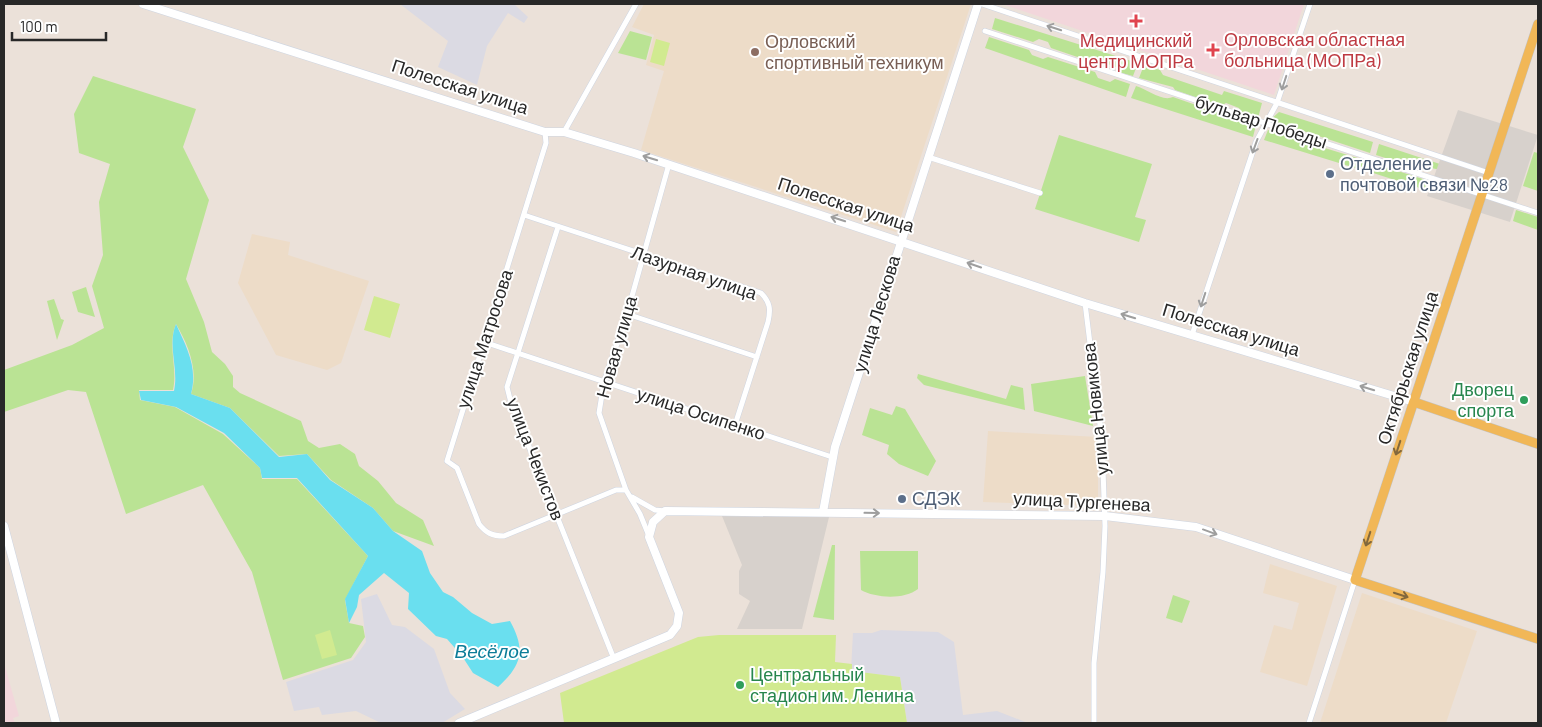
<svg xmlns="http://www.w3.org/2000/svg" width="1542" height="727" viewBox="0 0 1542 727" font-family="Barlow,sans-serif">
  <rect width="100%" height="100%" fill="#ebe1d9"/>
  <path fill="#dbdae3" d="M400,4h114l14,13 -4,6 -16,-10 -21,33 -10,39 -39,-18 10,-26z
    M377,594l15,31 13,2 29,22 16,44 15,16 -23,14h-61l-25,-12 -34,4 -3,-8 -25,4 -8,-29 67,-22 13,-18 -5,-43z
    M881,630l57,2 16,10 9,73 34,-4 31,12h-121l-7,-46 -49,-6 2,-38h19z"/>
  <path fill="#eddcc8" d="M644,4h327l-75,228 -255,-82 23,-79 -18,-6 8,-30 -22,-8z
    M252,234l38,8 -2,13 81,26 -28,82 -14,7 -51,-15 -38,-72z
    M988,431l110,6v69l-115,-4z
    M1270,564l67,22 -30,100 -47,-14 14,-47 18,5 7,-27 -36,-10z
    M1362,593l115,38 -31,92h-126z"/>
  <path fill="#f2d6db" d="M1002,4h302l-30,91z
    M4,663l15,53 -6,2 2,5h-11z"/>
  <path fill="#bae394" d="M995,18l143,45 -5,13 -15,-4 -2,-5 -14,-5 -4,2 -47,-16 -3,-6 -9,-3 -6,3 -41,-13z
    M630,31l22,6 -6,23 -28,-7z
    M989,37l40,13 3,5 11,4 5,-2 47,15 3,6 12,4 5,-3 15,5 -4,13 -141,-49z
    M1144,65l16,5 3,5 59,20 2,-4 38,12 -4,15 -17,-6 -2,-4 -13,-5 -5,3 -46,-16 -2,-3 -34,-9z
    M93,76l103,33 -13,38 26,53 -23,79 18,43 8,30 13,12 8,12v11l7,6 61,28 7,20 11,7 21,-4 15,10 4,12 19,15 18,22 27,17 11,26 -41,-15 -20,-23 -42,-28 -24,-26 -28,2 -49,-48 -39,-14c8,-23 -3,-50 -15,-70 -9,21 2,44 -3,66h-34l1,10 35,7 48,27 37,34 2,11h35l71,77 -23,44 4,23 14,3 2,11 -14,21 -68,22 -31,-108 -49,-87 -77,29 -40,-122 -18,-2 -64,22v-42l68,-25 32,-17 -12,-42 11,-31 -4,-53 11,-38 -31,-11 -5,-39z
    M1136,86c11,3 26,16 37,11l46,16 3,4 13,4 4,-2 17,6 -3,12 -122,-39z
    M1279,112l94,30 -3,11 -100,-33z
    M1268,130l38,12 2,2 7,1 52,16 -2,10 -101,-31z
    M1059,135l93,29 -17,53 11,3 -7,22 -104,-33z
    M1379,144l64,21 -2,5 -10,-2 -2,4 -53,-17z
    M1534,152l4,1v38l-15,-5z
    M1373,163l53,17 -1,5 22,7 23,12 -100,-32z
    M1516,210l22,7v13l-25,-9z
    M86,287l9,30 -17,-5 -6,-20z
    M54,299l7,20 3,1 -7,20 -10,-39z
    M918,374l88,25 5,-14 12,3 2,22 -101,-25 -7,-7z
    M1085,376l8,50 -59,-15 -3,-27z
    M896,406l9,3 31,52 -8,15 -29,-12 -12,-10 2,-9 -27,-10 8,-27 22,7z
    M832,545h3l-1,75 -21,-3z
    M860,551h58v38c-14,11 -43,9 -57,1z
    M1173,595l17,6 -8,22 -16,-5z"/>
  <path fill="#d1ea90" d="M656,39l14,4 -6,23 -14,-4z
    M374,296l26,8 -10,34 -26,-8z
    M330,630l7,25 -15,4 -7,-24z
    M719,635h117l-1,27 17,2v7l48,6 7,46h-343l-4,-30 138,-56z"/>
  <path fill="#d7d1cc" d="M1458,110l80,25 -28,87 -83,-26z
    M722,516l107,1 -27,112h-65l13,-28 -11,-7v-23l3,-6z"/>
  <path fill="#6adfef" d="M176,324c11,24 22,44 15,70l39,14 49,49 28,-3 23,26 43,28 20,23 29,20 8,22 13,19 10,5 19,16 20,11 18,-3c16,29 12,44 -12,66l-25,-14 -11,-17 -15,-17 -11,-3 -28,-27 1,-16 -25,-20 -25,22 -2,12 -8,16 -4,-24 23,-43 -71,-78h-35l-2,-10 -36,-35 -48,-26 -35,-7 -2,-9h35c5,-23 -7,-45 2,-67z"/>
  <g fill="none" stroke-linecap="round" stroke-linejoin="round">
    <defs>
      <path id="street" d="M982,4l507,169
        M985,31l553,182
        M545,132l1,11 -99,318 10,7 22,56c7,9 13,12 25,12l112,-46h10
        M564,132l72,-128
        M928,157l112,36
        M524,215l237,78c9,9 10,16 7,29l-33,103
        M558,227l-51,160 3,12 104,260
        M1085,303l17,138 3,85 -2,46 -9,91v60
        M627,314l130,43
        M1192,335l64,-193 21,-39 33,-99
        M484,342l348,115
        M632,497l23,13 10,1
        M649,536l-9,-22 -14,-24 -27,-77 5,-31 23,-68 42,-150
        M1309,723l46,-143"/>
      <path id="secondary" d="M143,4l402,128h19l70,21 451,150 329,99
        M823,512l12,-65 143,-443
        M4,526l52,197
        M459,723l211,-88 7,-9 2,-13 -30,-76 4,-15 12,-11 440,5 91,11 159,53"/>
      <path id="primary" d="M1538,24l-183,556 183,59
        M1414,402l124,42"/>
    </defs>
    <use href="#street" stroke="#ced5e1" stroke-width="6"/>
    <use href="#secondary" stroke="#ced5e1" stroke-width="9"/>
    <use href="#primary" stroke="#c3c3c3" stroke-width="10"/>
    <use href="#street" stroke="#fff" stroke-width="5"/>
    <use href="#secondary" stroke="#fff" stroke-width="8"/>
    <use href="#primary" stroke="#f1b757" stroke-width="9"/>
  </g>
  <defs><path id="oneway-shaft" d="M-6 0H5M1.5-3L5.5 0L1.5 3" fill="none" stroke-width="1.6" stroke-linecap="round" stroke-linejoin="round" transform="scale(1.25)"/></defs>
  <g stroke="#9e9e9e">
    <use href="#oneway-shaft" transform="translate(1054 28) rotate(-162)"/>
    <use href="#oneway-shaft" transform="translate(1284 83) rotate(108)"/>
    <use href="#oneway-shaft" transform="translate(1255 146) rotate(110)"/>
    <use href="#oneway-shaft" transform="translate(650 158) rotate(-163)"/>
    <use href="#oneway-shaft" transform="translate(838 219) rotate(-162)"/>
    <use href="#oneway-shaft" transform="translate(974 265) rotate(-161)"/>
    <use href="#oneway-shaft" transform="translate(1203 300) rotate(108)"/>
    <use href="#oneway-shaft" transform="translate(1128 316) rotate(-163)"/>
    <use href="#oneway-shaft" transform="translate(1367 388) rotate(-163)"/>
    <use href="#oneway-shaft" transform="translate(872 513) rotate(1)"/>
    <use href="#oneway-shaft" transform="translate(1210 532) rotate(20)"/>
  </g>
  <g stroke="#82683d">
    <use href="#oneway-shaft" transform="translate(1398 448) rotate(108)"/>
    <use href="#oneway-shaft" transform="translate(1368 539) rotate(108)"/>
    <use href="#oneway-shaft" transform="translate(1401 595) rotate(18)"/>
  </g>
  <g fill="#e0444e" stroke="#fff" stroke-width="2">
    <path d="M1133.5 13.5h5v5h5v5h-5v5h-5v-5h-5v-5h5z"/>
    <path d="M1210.5 42.5h5v5h5v5h-5v5h-5v-5h-5v-5h5z"/>
  </g>
  <circle fill="#8d6e63" stroke="#fff" stroke-width="2" cx="755" cy="52" r="5"/>
  <g fill="#5c6f8a" stroke="#fff" stroke-width="2">
    <circle cx="1330" cy="174" r="5"/>
    <circle cx="902" cy="499" r="5"/>
  </g>
  <g fill="#2e9e5b" stroke="#fff" stroke-width="2">
    <circle cx="1524" cy="400" r="5"/>
    <circle cx="740" cy="685" r="5"/>
  </g>
  <g text-anchor="middle" stroke-width="4" stroke-linejoin="round" paint-order="stroke">
    <g font-size="18" fill="#be3a42" stroke="#fff" text-anchor="start">
      <text x="1224" y="46">Орловская областная<tspan x="1224" dy="21">больница (МОПРа)</tspan></text>
      <text x="1136" y="47" text-anchor="middle">Медицинский<tspan x="1136" dy="21">центр МОПРа</tspan></text>
    </g>
    <g font-size="18" fill="#785e54" stroke="#fff" text-anchor="start">
      <text x="765" y="48">Орловский<tspan x="765" dy="21">спортивный техникум</tspan></text>
    </g>
    <g font-size="18" fill="#282828" stroke="#fff">
      <text transform="translate(460 87) rotate(18)" y="6">Полесская улица</text>
      <text transform="translate(1261 122) rotate(18)" y="6">бульвар Победы</text>
      <text transform="translate(846 205) rotate(18)" y="6">Полесская улица</text>
      <text transform="translate(694 273) rotate(19)" y="6">Лазурная улица</text>
      <text transform="translate(877 314) rotate(-73)" y="6">улица Лескова</text>
      <text transform="translate(1231 330) rotate(17)" y="6">Полесская улица</text>
      <text transform="translate(485 339) rotate(-72)" y="6">улица Матросова</text>
      <text transform="translate(617 347) rotate(-74)" y="6">Новая улица</text>
      <text transform="translate(1408 368) rotate(-72)" y="6">Октябрьская улица</text>
      <text transform="translate(1096 409) rotate(-96)" y="6">улица Новикова</text>
      <text transform="translate(701 414) rotate(18)" y="6">улица Осипенко</text>
      <text transform="translate(535 459) rotate(69)" y="6">улица Чекистов</text>
      <text transform="translate(1082 502) rotate(3)" y="6">улица Тургенева</text>
    </g>
    <g font-size="18" fill="#4e5e75" stroke="#fff" text-anchor="start">
      <text x="1340" y="170">Отделение<tspan x="1340" dy="21">почтовой связи №28</tspan></text>
      <text x="912" y="505">СДЭК</text>
    </g>
    <g font-size="18" fill="#27864d" stroke="#fff" text-anchor="end">
      <text x="1514" y="396">Дворец<tspan x="1514" dy="21">спорта</tspan></text>
      <text x="750" y="681" text-anchor="start">Центральный<tspan x="750" dy="21">стадион им. Ленина</tspan></text>
    </g>
    <g font-size="19" font-style="italic" fill="#0c7c98" stroke="#fff">
      <text x="492" y="658">Весёлое</text>
    </g>
  </g>
  <rect width="1542" height="727" fill="none" stroke="#282828" stroke-width="10"/>
  <path d="M12 32v8h94v-8" fill="none" stroke="#282828" stroke-width="2.5"/>
  <text x="20" y="32" font-size="15" fill="#282828" stroke="#ffffff" stroke-width="4" paint-order="stroke">100 m</text>
</svg>
